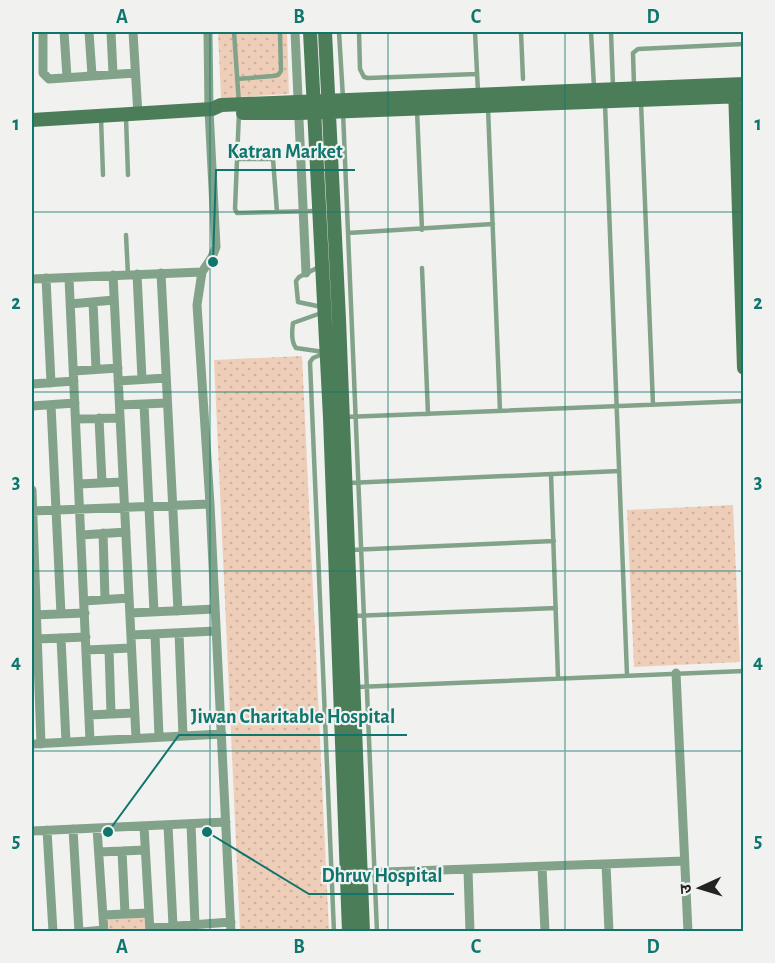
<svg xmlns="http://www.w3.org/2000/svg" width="775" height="963" viewBox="0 0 775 963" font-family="'Alegreya Sans','Noto Sans Devanagari',sans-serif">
  <defs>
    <pattern id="grass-dots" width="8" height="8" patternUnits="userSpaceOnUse" patternTransform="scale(1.5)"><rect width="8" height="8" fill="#eeceb8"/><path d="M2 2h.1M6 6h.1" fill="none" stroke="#ccb19e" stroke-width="1.8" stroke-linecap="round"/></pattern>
  </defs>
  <rect width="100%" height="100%" fill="#f1f2ef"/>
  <path fill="url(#grass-dots)" d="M218,32h69l2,62 -68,4z
    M302,356l27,575h-89l-26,-571z
    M733,505l7,157 -106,5 -7,-157z
    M147,917l1,14h-39l-1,-12z"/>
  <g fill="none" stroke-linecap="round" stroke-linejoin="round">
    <path stroke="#82a38a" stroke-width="4.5" d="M234,32l5,72
      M339,32l4,66
      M359,32l1,37 4,8 4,1 109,-4
      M475,32l3,60
      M521,32l2,47
      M591,32l3,55
      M611,32l2,55
      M237,79l36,-3 5,-1 3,-4 -1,-39
      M634,86l-1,-33 5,-4 106,-5
      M641,102l12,303
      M605,104l22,571
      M488,108l12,303
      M417,110l5,120
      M239,112l-4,97 2,4 79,-2
      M343,112l34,820
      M101,118l2,57
      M126,118l2,57
      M237,159h36l4,53
      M348,233l145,-9
      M126,235l2,40
      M321,266l-22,11 -3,4 2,21 24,5
      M422,268l6,146
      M324,312l-31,11c-1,7 -2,19 3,25l28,4
      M325,353l-12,5 -3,4 24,570
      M345,417l399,-16
      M551,474l7,204
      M348,483l271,-12
      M349,550l205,-9
      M352,616l204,-8
      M357,687l387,-16"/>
    <path stroke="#82a38a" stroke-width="9" d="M43,32v41l6,6 86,-6
      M64,32l3,45
      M89,32l3,43
      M111,32l2,42
      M133,32l5,83
      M208,32l1,78 7,137 -4,10 -10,15 -5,33 13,199 21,428
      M295,32l11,241
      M161,273l17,338
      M137,274l5,105
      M113,275l23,463
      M46,278l5,105
      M69,278l21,463
      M32,279l170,-7
      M93,302l3,67
      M70,304l44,-4
      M74,371l44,-3
      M118,381l48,-3
      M32,384l42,-3
      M144,404l10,208
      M51,405l10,209
      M120,405l47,-2
      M32,406l43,-3
      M99,418l3,65
      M76,419l44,-1
      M79,484l44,-2
      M32,490l9,254
      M32,511l178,-7
      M103,533l2,66
      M82,535l44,-3
      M84,601l45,-3
      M130,613l85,-4
      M32,615l53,-2
      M179,633l4,103
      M155,634l4,103
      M131,635l85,-4
      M61,638l5,104
      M37,639l49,-2
      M109,649l2,65
      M86,650l45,-2
      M676,673l12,259
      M89,715l45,-2
      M32,744l190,-10
      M191,824l4,101
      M168,825l5,101
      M144,826l6,106
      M97,828l7,104
      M73,829l6,103
      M47,830l6,102
      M32,831l194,-9
      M122,851l3,63
      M99,852l46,-2
      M606,864l3,68
      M542,867l3,65
      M468,870l2,62
      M357,873l327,-12
      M103,915l46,-2
      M150,928l81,-6
      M82,932l22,-2"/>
    <path stroke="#4b7d59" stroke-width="14" d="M310,32l20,386 19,514
      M325,32l14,287 24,613
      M735,88l9,280
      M243,113h56l445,-17
      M32,120l180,-11 9,-4 523,-21"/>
  </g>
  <path fill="none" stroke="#0f766e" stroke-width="1.5" stroke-opacity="0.55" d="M210,32v900M388,32v900M565,32v900M32,212h712M32,392h712M32,571h712M32,751h712"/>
  <path fill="none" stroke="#0f766e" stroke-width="2" d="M213 262L216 170H355M108 832L179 735H407M207 832L309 894H454"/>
  <g fill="#0f766e" stroke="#f1f2ef" stroke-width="2">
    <circle cx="213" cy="262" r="6"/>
    <circle cx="108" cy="832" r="6"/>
    <circle cx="207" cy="832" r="6"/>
  </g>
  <g font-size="20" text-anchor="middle" font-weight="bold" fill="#0f766e" stroke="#f1f2ef" stroke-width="4.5" stroke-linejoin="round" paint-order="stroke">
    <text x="285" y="158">Katran Market</text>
    <text x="293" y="723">Jiwan Charitable Hospital</text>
    <text x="382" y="882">Dhruv Hospital</text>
  </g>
  <rect width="775" height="963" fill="none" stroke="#f1f2ef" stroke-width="66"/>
  <g transform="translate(700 888) rotate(266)" stroke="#f1f2ef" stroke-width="4.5" paint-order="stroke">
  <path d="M0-4.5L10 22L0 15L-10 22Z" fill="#232322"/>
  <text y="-9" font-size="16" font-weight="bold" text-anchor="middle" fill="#232322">उ</text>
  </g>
  <rect x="33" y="33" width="709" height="897" fill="none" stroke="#0f766e" stroke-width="2"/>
  <g font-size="20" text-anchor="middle" font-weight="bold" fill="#0f766e">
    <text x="122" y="23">A</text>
    <text x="299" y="23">B</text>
    <text x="476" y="23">C</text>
    <text x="653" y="23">D</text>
    <text x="16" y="130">1</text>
    <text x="758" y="130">1</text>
    <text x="16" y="309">2</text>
    <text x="758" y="309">2</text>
    <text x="16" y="488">3</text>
    <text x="758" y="488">3</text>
    <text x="16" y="668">4</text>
    <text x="758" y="668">4</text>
    <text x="16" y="847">5</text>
    <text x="758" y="847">5</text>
    <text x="122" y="953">A</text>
    <text x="299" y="953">B</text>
    <text x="476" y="953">C</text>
    <text x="653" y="953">D</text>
  </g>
</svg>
